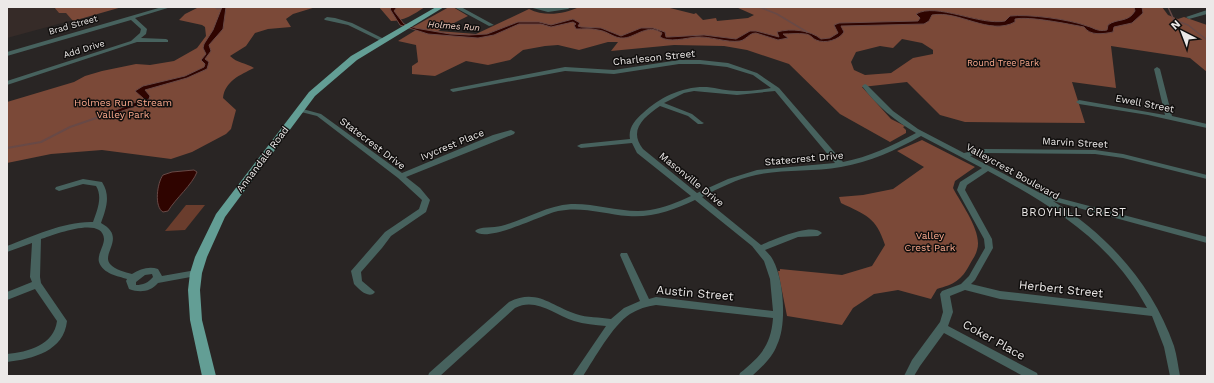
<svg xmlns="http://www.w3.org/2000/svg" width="1214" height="383" viewBox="0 0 1214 383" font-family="'Work Sans',sans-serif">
  <rect width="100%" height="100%" fill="#292524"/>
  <path fill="#362b28" d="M7,7h47l5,6h7l7,7 -66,18z"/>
  <path fill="#6a3d2d" d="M186,205h19l-20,25 -20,1z"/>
  <path fill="#7b4938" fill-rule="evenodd" d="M54,7h68l-49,14 -7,-8h-7z
    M199,7h117l-23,7 -7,5 5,8 -23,2 -13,4 -9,13 -16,10c7,7 16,7 24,12 -14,7 -29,13 -31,30l13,12 -5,19 -5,5 -34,18 -21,7 -69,-9 -51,4 -44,9v-61l67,-20 11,-6 17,-5 34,-7 14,1 24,-4 23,-13 9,-12 -1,-9 -3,-2 -23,-5 6,-6z
    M379,7h46c-11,7 -21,14 -34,14z
    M449,7h4l15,9 -30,15 38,3 53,-25c16,8 35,5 50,-2h87l28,7 2,-1 7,7 13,-2 1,3 31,-3 6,-3 -18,-8h426l6,8 10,4 6,-2 23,8v47l-17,-14 -79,-12 5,42 -44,-6 13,41 -120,-1 -25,-7 -33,-33 -45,5 29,32 14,7 -2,1 3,3v3l-16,9 -50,-28 -51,-50 -42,-14 -23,-4 -50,-1 -63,6 7,-9h-10l-29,8 -21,-5 -13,1 -22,4 -13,10 -22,5 -22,-4 -31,15 -23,-2v-8l6,-4 -2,-17 -18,-4 18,-11 -3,-3zM902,39l20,4 11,7v4l-20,4 -22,15 -26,2 -11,-5 -3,-8 5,-10 24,-6 13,2z
    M922,140l53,27 -20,14 -2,7c8,16 30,44 24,62 -1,5 -5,10 -7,14 -9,17 -16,20 -33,25l-6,10 -33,-9 -24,4 -21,14 -11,17 -55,-9 -9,-45h2v-2l62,6 30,-9 13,-21c-9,-28 -19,-30 -44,-42l-2,-6 24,-2 30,-6 31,-22 -27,-16z"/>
  <path fill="#2f0400" stroke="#684946" d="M222,7h4l-3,22 -14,16 2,6 -6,8 4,3 -2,7 -20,9 -42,12 5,6 -1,3 -9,6 -36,12h-6l46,-18 -9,-8 8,-5 42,-10 19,-9 1,-3 -4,-4 5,-6 -3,-6 1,-4 9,-14z
    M392,7h5l-3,4 10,13 11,4 35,6 19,1 18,-1 31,-12h21l12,3 22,-6 7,4 -2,3 3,1 20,1 20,8 20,-8h12l12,4 1,5h3l35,-2 32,4 14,-8h6l23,6 -2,-5c14,-4 33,-2 44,7l9,-1 8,-5 -4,-8 5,-2 79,-2 2,-3 -4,-4c20,-12 64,12 89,7l5,-5c18,-2 58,3 77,10 8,2 10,6 20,4l1,-5c9,-7 20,-2 27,-14l-1,-4h8l1,6 -11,10 -18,4 -1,5c-10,2 -23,4 -29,-5 -16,-3 -55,-11 -69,-8v3c-26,14 -56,-12 -83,-7l-3,6 -5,3 -83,2 3,6c-5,8 -19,12 -28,8 -4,-2 -6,-6 -11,-6 -7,-1 -15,0 -22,0l5,4 -10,2 -22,-7c-7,0 -10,7 -16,8 -14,2 -29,-5 -44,-4 -10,1 -27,6 -36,0l2,-4c-14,-10 -26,4 -38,5 -10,1 -16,-7 -26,-8 -7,-2 -15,-1 -22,-1l-2,-4 2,-1 -3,-2 -22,5 -10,-3h-22l-25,11 -16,3 -50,-4 -28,-9 -10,-16z
    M194,170l3,2c-5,13 -21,26 -29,39l-5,1c-9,-5 -6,-29 0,-37l9,-3z"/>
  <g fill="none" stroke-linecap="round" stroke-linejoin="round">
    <path stroke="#684946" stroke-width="1.5" d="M215,7l2,2 4,-1
      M759,7l18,7 30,18
      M1168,7l6,13 14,5 19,15"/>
    <path stroke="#684946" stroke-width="2" d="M7,148l34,-6 29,-15 32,-11"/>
    <path fill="#47625e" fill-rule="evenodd" d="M162,7h9l-36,11 12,11 -1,5 -5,4 25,1 2,1v2h-31l-130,43v-4l124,-40 9,-8 1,-4 -10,-9 -124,36v-4z
      M454,7h7l33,18 -5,1z
      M529,7l19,1 23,-1 -3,2 -20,3z
      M1207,10v4l-18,5 -3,-2z
      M327,17l8,1 17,5 34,17 -5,1 -33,-16 -23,-5 -1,-1z
      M679,60h21l28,3 29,10 22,15 64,74c26,-5 49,-16 73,-29 -21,-12 -40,-28 -54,-47l3,-2 2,1 26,26 25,18 46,24 18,-4 113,1 28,4 84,21v4l-84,-21 -28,-4 -113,-1 -12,3 70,37 167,44v6l-154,-42c54,33 100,84 121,145 3,10 4,20 6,30h-10l-6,-29 -12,-31 -152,-17 -35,-9 -15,6 3,16 -5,14 89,47 1,3h-15l-79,-43 -24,33 -6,10h-10l8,-16 28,-38 3,-10 -3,-18 2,-3 19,-7 8,-8 16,-28 -1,-9 -27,-49 3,-8 22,-14 -61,-32c-25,14 -51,26 -80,31 -28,5 -57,2 -85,8 -19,4 -37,13 -54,22l59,48c12,-5 51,-23 61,-12l-4,3 -20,1 -33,13c3,3 6,6 8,10 11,20 14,65 4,85 -5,13 -15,22 -25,31h-13l1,-3c21,-17 31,-28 33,-55l-117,-13c-9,1 -18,4 -26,9 -18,12 -35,44 -47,62h-11l34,-50c-11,-1 -22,-2 -32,-5 -19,-6 -38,-24 -59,-13l-75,68h-12l1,-3 80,-71c28,-14 42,4 67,12 11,4 24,3 35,5l13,-11 16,-7 -20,-46 1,-2h6l1,2 21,44 7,-2 117,14 -3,-32 -6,-18 -12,-15 -57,-46c-21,10 -43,18 -67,16 -23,-2 -47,-10 -70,-5 -15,3 -72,33 -83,20 4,-5 19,-3 26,-5 24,-6 44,-20 70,-22 26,-1 53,10 79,6 14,-2 28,-8 41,-14l-54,-43 -5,-10 -51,5 -4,-2 4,-2 49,-5c-2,-11 5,-19 13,-26 17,-16 40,-27 64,-26 10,1 20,4 30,4 12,0 23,-1 34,-3l-18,-13 -26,-8 -27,-3h-21l-65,10 -49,-3 -112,21 -3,-2 1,-1 114,-22 49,3zM694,91l43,4 38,-4 60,72 -78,7 -29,9 -31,14 -54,-44c-15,-19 1,-32 17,-43l28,10 10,8h4l2,-1 -2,-1 -10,-8 -28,-11 20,-10zM988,171c65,35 123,71 159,137l-147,-17 -29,-7 4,-4 18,-32 -1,-9 -27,-49 2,-5z
      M1157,67l3,2 12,47 35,8v4l-59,-13 -69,-11 -3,-2 3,-2 86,15 -11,-46z
      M299,108l22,6 81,59 91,-38 18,-5 4,2 -1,2 -108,43 14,11 10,12 -4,12 -35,24 -9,12 -21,24 1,9 13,11 -2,2c-7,3 -14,-5 -19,-10l-3,-13 34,-39 34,-23 3,-9 -24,-22 -81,-62 -20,-5 -1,-1z
      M83,179l19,3c9,14 4,27 -1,41 26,14 0,30 9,41 5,6 15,8 22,10 8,-5 17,-8 26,-5l4,7 34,-6 3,1 2,2 -2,2 -3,1 -38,7c-8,9 -18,10 -29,6l-3,-8 1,-2c-9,-3 -24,-5 -28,-17 -2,-7 5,-16 5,-23 -1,-24 -51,-4 -63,0l-1,38 1,6 26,38c-3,30 -34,38 -60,41v-8c21,-2 47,-9 50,-33l-22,-32 -28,11v-8l25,-10 -2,-5 2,-34 -25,9v-6c26,-10 58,-25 86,-24 4,-11 10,-25 3,-36l-13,-2 -24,7 -4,-2 1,-2zM152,274l1,3c-5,6 -10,8 -17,8v-3l9,-7z"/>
    <path fill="#639e95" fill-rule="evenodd" d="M436,7h8l-87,53 -42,36 -90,121 -18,40 -5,16 -2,17 2,30 14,56h-14l-12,-56 -2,-30 2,-17 5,-16 21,-43 93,-122 42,-36z"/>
  </g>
  <g text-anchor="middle" stroke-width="3" stroke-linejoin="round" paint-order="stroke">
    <g font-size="9" fill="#ece9e8" stroke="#110f0e">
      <text transform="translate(73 25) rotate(-16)" y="3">Brad Street</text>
      <text transform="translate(84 49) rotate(-17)" y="3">Add Drive</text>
    </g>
    <g font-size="9" font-style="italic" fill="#f5d3c7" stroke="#110f0e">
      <text transform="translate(454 26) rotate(4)" y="3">Holmes Run</text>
    </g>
    <g font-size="9" fill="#fba98d" stroke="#110f0e">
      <text x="1003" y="66">Round Tree Park</text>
    </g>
    <g font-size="10" fill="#ece9e8" stroke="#110f0e">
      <text transform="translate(654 57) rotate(-6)" y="4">Charleson Street</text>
      <text transform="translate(1145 103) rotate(11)" y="4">Ewell Street</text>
      <text transform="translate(1075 142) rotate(3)" y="4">Marvin Street</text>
      <text transform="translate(373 143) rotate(37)" y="4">Statecrest Drive</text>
      <text transform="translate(452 144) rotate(-22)" y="4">Ivycrest Place</text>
      <text transform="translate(804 158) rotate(-5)" y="4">Statecrest Drive</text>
      <text transform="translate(262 159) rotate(-53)" y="4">Annandale Road</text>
      <text transform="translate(1013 171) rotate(29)" y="4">Valleycrest Boulevard</text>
      <text transform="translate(692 179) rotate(39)" y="4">Masonville Drive</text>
    </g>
    <g font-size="10" fill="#fba98d" stroke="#110f0e">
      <text x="123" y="106">Holmes Run Stream<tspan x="123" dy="12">Valley Park</tspan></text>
      <text x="930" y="239">Valley<tspan x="930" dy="12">Crest Park</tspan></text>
    </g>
    <g font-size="11" letter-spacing="1" fill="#ece9e8" stroke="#110f0e">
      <text x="1074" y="216">BROYHILL CREST</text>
    </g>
    <g font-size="12" fill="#ece9e8" stroke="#110f0e">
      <text transform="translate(1061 289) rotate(6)" y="4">Herbert Street</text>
      <text transform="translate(695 293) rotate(5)" y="4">Austin Street</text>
      <text transform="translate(994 340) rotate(29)" y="4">Coker Place</text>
    </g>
  </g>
  <rect width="1214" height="383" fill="none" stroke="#ece9e8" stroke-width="16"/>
  <g transform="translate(1182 32) rotate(318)" stroke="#110f0e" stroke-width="3" paint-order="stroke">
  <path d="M0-3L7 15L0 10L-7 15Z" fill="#ece9e8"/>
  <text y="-6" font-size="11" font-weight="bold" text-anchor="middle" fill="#ece9e8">N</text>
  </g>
</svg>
